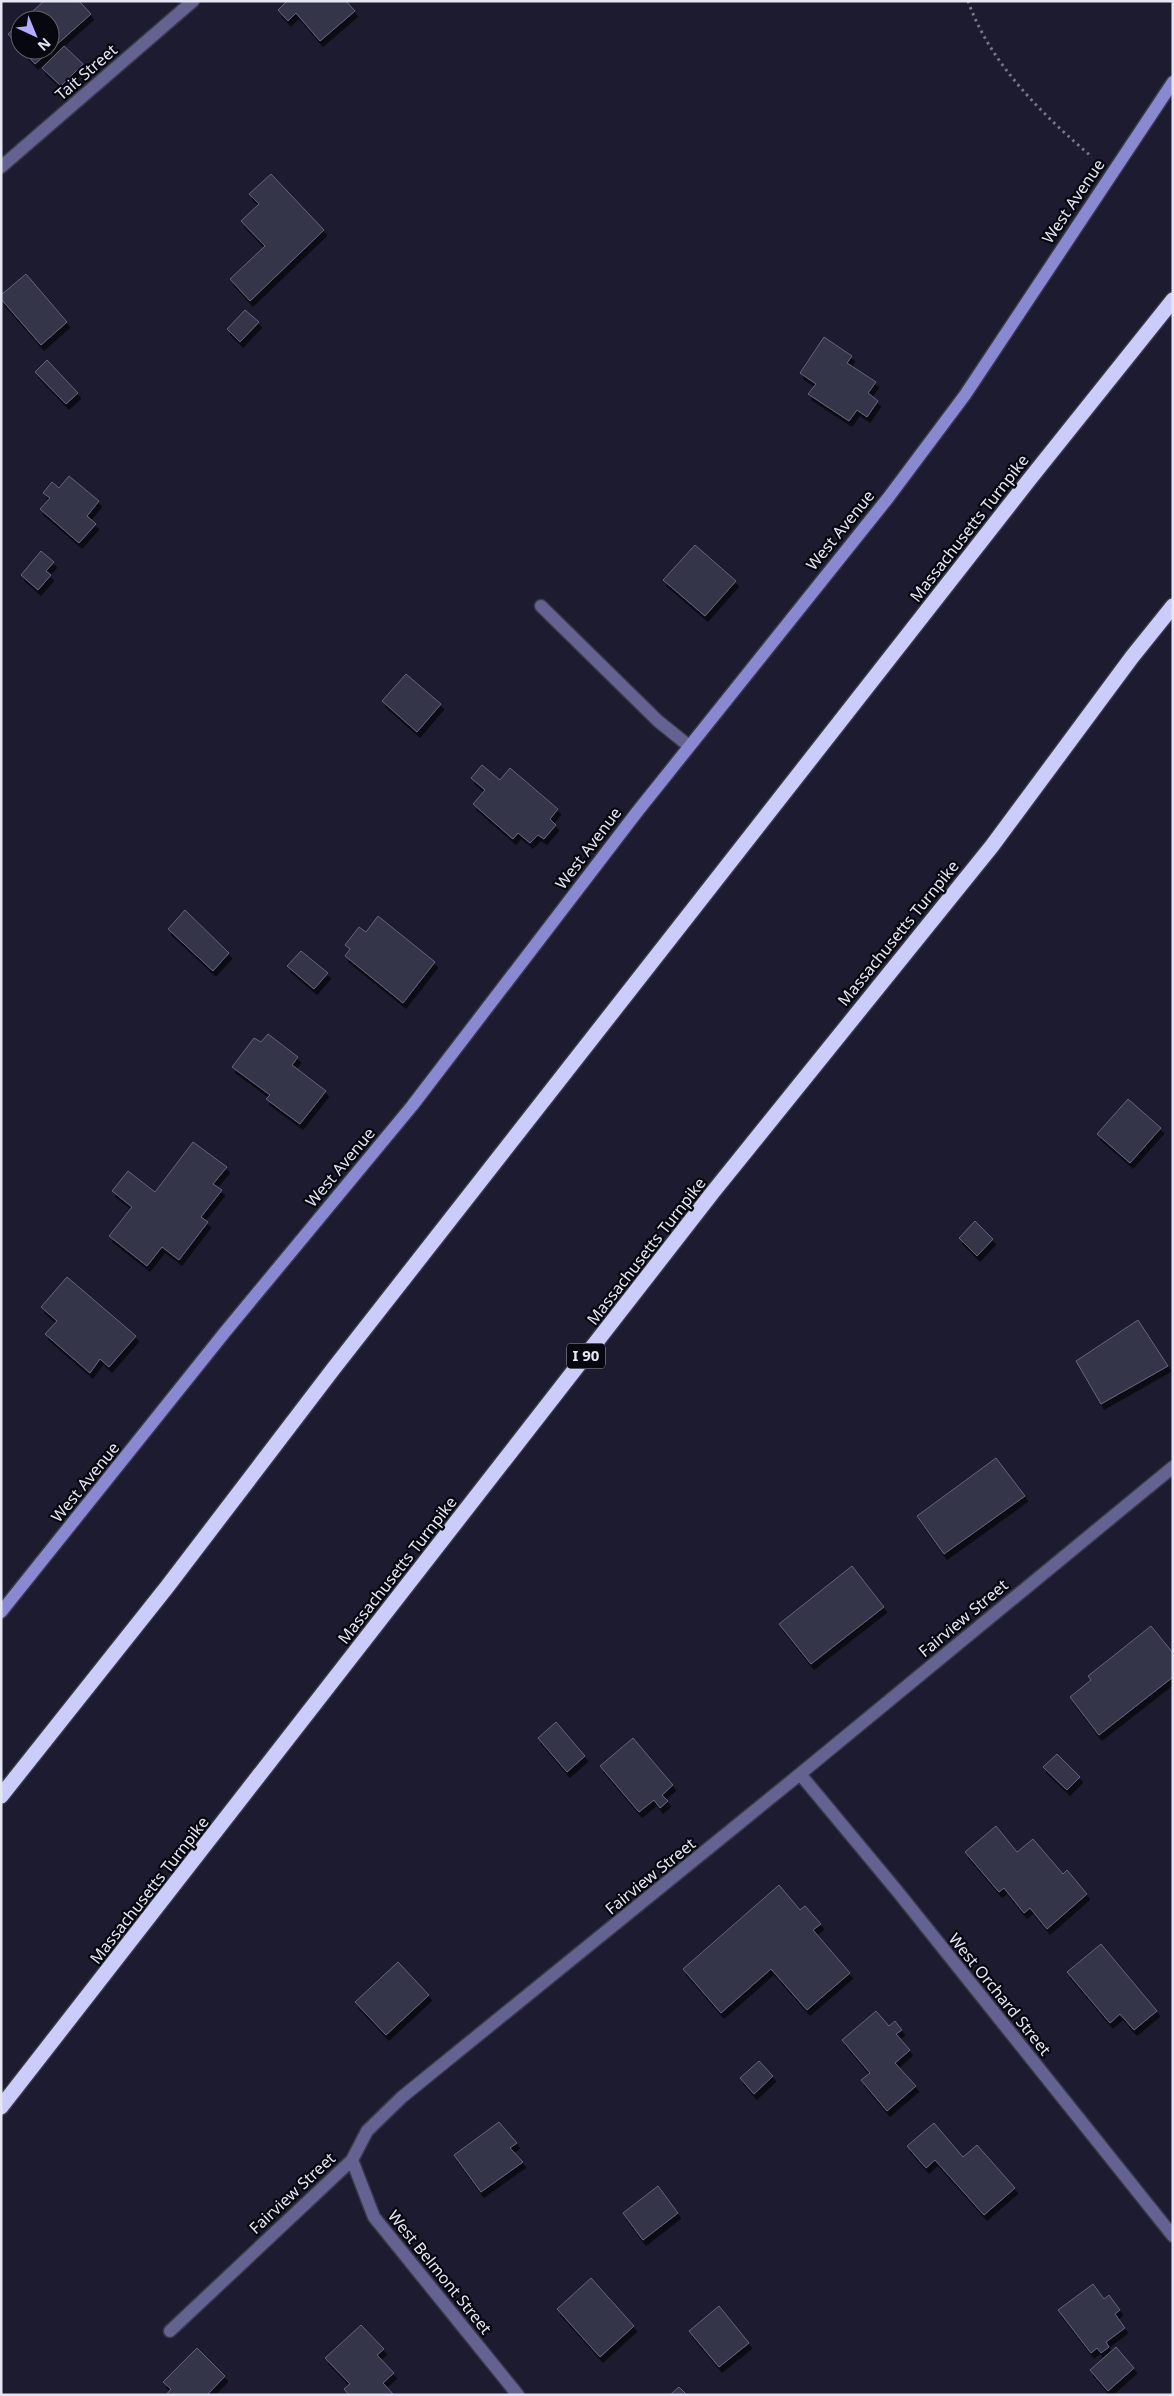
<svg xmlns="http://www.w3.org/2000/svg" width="1174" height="2396" viewBox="0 0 1174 2396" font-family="'Noto Sans',sans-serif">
  <defs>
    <filter id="shadow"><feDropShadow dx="3" dy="5.5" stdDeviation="0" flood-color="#0009"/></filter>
  </defs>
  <rect width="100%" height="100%" fill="#1c1b2f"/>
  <path fill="#34344a" stroke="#64647d" filter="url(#shadow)" d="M44,1h35l12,13 -56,50 -13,-14h28v-30h-27z
    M346,1l9,10 -35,30 -24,-28 -8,8 -10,-11 9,-9z
    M20,23v25l-12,-14z
    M64,46l19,18 -22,22 -19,-18z
    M271,174l53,56 -74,71 -20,-22 35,-33 -24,-25 18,-17 -10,-10z
    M26,274l41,48 -26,23 -40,-46v-4z
    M245,310l14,12 -19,20 -13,-13z
    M824,337l28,19 -5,7 29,19 -8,11 10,8 -11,16 -10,-7 -8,11 -41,-27 8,-10 -16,-11z
    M47,360l31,33 -12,11 -31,-32z
    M69,476l30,25 -12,15 9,8 -17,19 -39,-34 10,-11 -7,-5 9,-11 7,6z
    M695,545l41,36 -31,35 -42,-36z
    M41,551l13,11 -8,9 5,4 -13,15 -17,-15z
    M406,674l35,30 -24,28 -35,-31z
    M482,765l18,15 10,-12 48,41 -8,10 6,6 -12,14 -6,-4 -8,8 -12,-10 -5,6 -40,-35 12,-14 -14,-12z
    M185,910l44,43 -16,18 -45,-42z
    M378,916l57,46 -32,41 -58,-47 5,-7 -5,-4 14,-18 7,5z
    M301,951l27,22 -14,16 -27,-23z
    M268,1034l30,23 -6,8 34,26 -26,33 -34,-25 4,-4 -38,-28 22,-29 7,4z
    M1128,1099l33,29 -31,35 -33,-29z
    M193,1142l34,25 -14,17 9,6 -21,27 7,5 -29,38 -17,-13 -15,19 -38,-30 23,-29 -20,-16 16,-20 27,21z
    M975,1221l18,18 -16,17 -18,-18z
    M67,1277l69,59 -27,31 -9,-8 -10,14 -45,-39 12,-13 -16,-14z
    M1138,1320l30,46 -67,38 -25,-43z
    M996,1458l29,38 -81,58 -27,-38z
    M852,1566l32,41 -73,57 -32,-40z
    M1151,1626l22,27v24l-74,58 -29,-38 21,-17 -3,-4z
    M556,1722l29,34 -18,16 -29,-34z
    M633,1738l40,47 -11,10 6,6 -8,7 -6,-8 -15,12 -39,-46z
    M1057,1754l23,23 -13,13 -24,-23z
    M996,1826l21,26 16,-13 30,35 4,-4 20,24 -40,35 -17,-21 -6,5 -20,-25 -5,4 -34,-40z
    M779,1885l21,25 5,-4 16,18 -8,6 37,43 -43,37 -36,-41 -50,44 -38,-44z
    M1101,1944l56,67 -23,19 -14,-16 -10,9 -43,-51z
    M398,1962l31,33 -43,40 -31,-33z
    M876,2011l13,15 6,-5 7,9 -6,4 14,16 -15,13 21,23 -29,25 -26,-31 9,-7 -28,-33z
    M759,2061l14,15 -19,18 -14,-16z
    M499,2122l18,21 -7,5 13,14 -42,30 -27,-37z
    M934,2123l29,34 14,-12 38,43 -31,27 -49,-55 -9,8 -19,-22z
    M658,2186l20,27 -35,27 -20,-27z
    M591,2278l43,48 -34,31 -43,-48z
    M1093,2284l11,15 5,-4 11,15 -5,4 10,14 -19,14 3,5 -8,6 -4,-5 -6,5 -33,-43z
    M719,2306l30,37 -30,24 -30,-36z
    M361,2325l23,24 -7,6 17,18 -11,10 11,12h-45l-5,-6 6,-5 -25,-26z
    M1116,2347l18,21 -26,23 -18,-21z
    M197,2348l28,28 -18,19h-41l5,-6 -8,-7z
    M679,2387l8,8h-17z"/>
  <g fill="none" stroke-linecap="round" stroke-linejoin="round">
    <defs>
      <path id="service" d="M541,606l117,115 31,25"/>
      <path id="minor" d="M1,167l192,-166
        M800,1774l98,118 275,344
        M352,2160l22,57 144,178
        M170,2331l182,-171 15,-29 35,-34 398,-323 373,-307"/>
      <path id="secondary" d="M1,1612l224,-280 187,-226 225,-294 251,-314 77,-103 208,-313"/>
      <path id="motorway" d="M1,1796l166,-209 167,-219 695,-888 144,-180
        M1,2107l712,-915 279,-346 140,-189 41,-51"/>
    </defs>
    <use href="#service" stroke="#38384b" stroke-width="15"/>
    <use href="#minor" stroke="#38384b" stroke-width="15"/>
    <use href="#secondary" stroke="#38384b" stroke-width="15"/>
    <use href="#motorway" stroke="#38384b" stroke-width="18"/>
    <path stroke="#767687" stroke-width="3" stroke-dasharray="2.5 4" stroke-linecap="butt" d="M968,1c22,63 75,114 124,156"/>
    <use href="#service" stroke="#636290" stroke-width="12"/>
    <use href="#minor" stroke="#636290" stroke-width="12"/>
    <use href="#secondary" stroke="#8b88d2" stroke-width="12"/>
    <use href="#motorway" stroke="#ccccfa" stroke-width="15"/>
  </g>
  <g text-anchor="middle" stroke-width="4.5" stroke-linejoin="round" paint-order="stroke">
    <rect fill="#070710" stroke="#a3a4b0" stroke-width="1" x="567" y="1343.5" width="38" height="25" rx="4"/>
    <g font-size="15" font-weight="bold" fill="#e6e7f5">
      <text x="586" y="1361">I 90</text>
    </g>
    <g font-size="16" fill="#e6e7f5" stroke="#070710">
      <text transform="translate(86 72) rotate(-41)" y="6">Tait Street</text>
      <text transform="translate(1073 201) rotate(-56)" y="6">West Avenue</text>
      <text transform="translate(969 528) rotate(-52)" y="6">Massachusetts Turnpike</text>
      <text transform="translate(840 530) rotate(-51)" y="6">West Avenue</text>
      <text transform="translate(588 848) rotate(-53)" y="6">West Avenue</text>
      <text transform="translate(898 933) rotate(-51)" y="6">Massachusetts Turnpike</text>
      <text transform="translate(340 1167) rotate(-50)" y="6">West Avenue</text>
      <text transform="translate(646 1251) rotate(-52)" y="6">Massachusetts Turnpike</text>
      <text transform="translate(85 1482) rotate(-51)" y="6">West Avenue</text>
      <text transform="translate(397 1570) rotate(-52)" y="6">Massachusetts Turnpike</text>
      <text transform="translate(963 1618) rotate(-40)" y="6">Fairview Street</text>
      <text transform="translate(650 1876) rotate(-39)" y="6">Fairview Street</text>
      <text transform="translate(149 1890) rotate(-52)" y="6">Massachusetts Turnpike</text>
      <text transform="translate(1000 1994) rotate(51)" y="6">West Orchard Street</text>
      <text transform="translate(292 2193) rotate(-43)" y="6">Fairview Street</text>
      <text transform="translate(440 2272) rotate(51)" y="6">West Belmont Street</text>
    </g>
  </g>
  <rect width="1174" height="2396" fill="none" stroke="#e6e7f5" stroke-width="5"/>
  <g transform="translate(35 35) rotate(136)"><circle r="24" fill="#070710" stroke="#60616c"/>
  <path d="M0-4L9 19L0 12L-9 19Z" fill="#b0aefa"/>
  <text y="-8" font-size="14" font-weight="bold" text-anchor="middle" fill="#e6e7f5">N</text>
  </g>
</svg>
